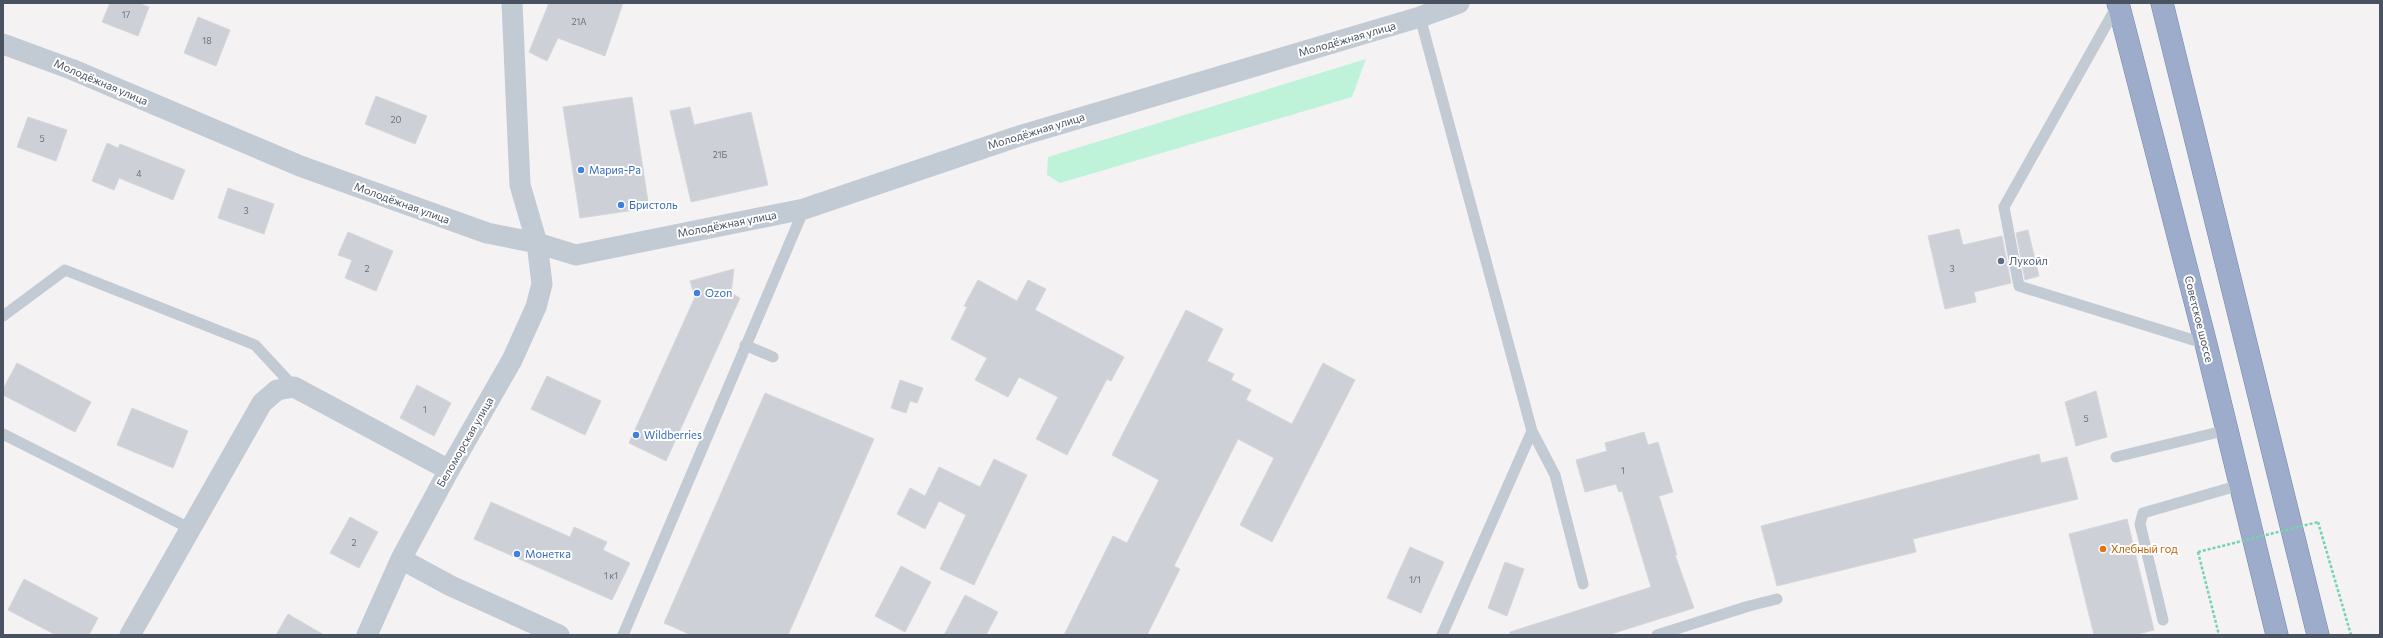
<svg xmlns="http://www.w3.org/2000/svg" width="2383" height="638" viewBox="0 0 2383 638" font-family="Commissioner,sans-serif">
  <rect width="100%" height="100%" fill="#f4f2f2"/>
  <path fill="#bff3d9" d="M1366,59l-14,38 -292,86 -13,-8 1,-18z"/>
  <path fill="#cdd0d6" stroke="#d5d7dd" d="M110,3h28l11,4 -11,29 -36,-14z
    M549,3h74l-18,53 -47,-18 -11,23 -18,-9z
    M198,17l32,13 -14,36 -32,-13z
    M376,96l51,20 -12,28 -50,-20z
    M632,97l17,111 -69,10 -17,-111z
    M690,107l4,18 57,-13 17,73 -77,17 -21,-91z
    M28,117l39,13 -11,31 -39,-14z
    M107,143l11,5 2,-4 65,26 -12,30 -54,-22 -5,12 -22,-9z
    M228,188l46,16 -10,30 -46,-16z
    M1959,229l4,16 39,-9 9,47 -37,9 2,10 -31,7 -17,-73z
    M2028,230l11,46 -14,4 -9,-47z
    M348,232l45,19 -17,40 -31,-13 7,-18 -14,-5z
    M734,269l-3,24 9,5 -74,163 -37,-18 66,-146 -5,-16z
    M978,280l39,21 11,-21 18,9 -11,21 89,47 -13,24 -4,-2 -40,76 -31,-16 22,-42 -39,-20 -11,20 -33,-17 12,-22 -36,-19 16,-32 -3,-1z
    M1186,310l37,19 -16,32 27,13 -3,6 20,10 -5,10 46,24 31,-61 32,17 -83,162 -32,-17 34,-67 -36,-19 -64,127 6,3 -33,66h-83l49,-99 14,7 32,-63 -47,-25z
    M17,363l74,39 -16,30 -72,-37v-6z
    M547,376l54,25 -16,34 -54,-26z
    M900,380l23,8 -6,15 -7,-2 -4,12 -15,-5z
    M417,385l34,18 -17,33 -34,-18z
    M2096,391l11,46 -31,9 -11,-44z
    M765,393l109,46 -86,196h-97l-27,-12z
    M132,408l56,23 -15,37 -56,-23z
    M1644,432l4,13 10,-3 15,50 -14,4 18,59h-2l19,53 -86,27h-98v-3l141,-45 -29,-96 -3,1 -3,-8 -31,8 -9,-32 31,-9 -2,-8z
    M2039,454l2,9 26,-6 11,42 -165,40 3,13 -139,34 -16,-60z
    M994,459l33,16 -53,110 -34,-16 26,-54 -27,-14 -14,28 -28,-15 13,-26 15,8 14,-29 41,20z
    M491,502l79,35 4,-10 33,15 -4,8 27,13 -18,37 -138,-61z
    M350,517l28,15 -19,36 -29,-15z
    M2127,519l27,111 -20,5h-40l-25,-101z
    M1410,547l34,15 -23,51 -34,-15z
    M1505,562l19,7 -17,47 -19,-8z
    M901,566l30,16 -26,50 -30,-16z
    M24,579l74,39 -9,17h-33l-48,-25z
    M965,595l33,17 -12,23h-42z
    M288,614l36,21h-48z"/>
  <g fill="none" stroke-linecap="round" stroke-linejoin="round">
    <defs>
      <path id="trunk" d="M2118,3l88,341 71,291
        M2162,3l156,632"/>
    </defs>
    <use href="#trunk" stroke="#7287ae" stroke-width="23"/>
    <path stroke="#75d3b0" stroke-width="2.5" stroke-dasharray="3 2" stroke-linecap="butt" d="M2318,522l33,113
      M2198,552l21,83"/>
    <path stroke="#c2cad4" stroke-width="11" d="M2118,4l-114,203 15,79 187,58
      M1420,17l112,414 -90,204
      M3,316l62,-46 190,75 39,42
      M745,345l28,12
      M1532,431l23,44 28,109
      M3,434l188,95
      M2116,457l111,-27
      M2163,620l-23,-96 3,-11 97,-28
      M623,635l181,-426
      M1657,635l92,-29 28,-7"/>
    <path stroke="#c2cad4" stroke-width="21" d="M3,44l68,25 229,97 187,67 50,10 39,12 228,-46 212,-72 404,-120 39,-14
      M401,559l50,27 108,49
      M130,635l132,-232 15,-13 17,-3 155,83
      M367,635l34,-76 48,-89 63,-110 24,-53 6,-23 -5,-41 -17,-58 -8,-182"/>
    <use href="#trunk" stroke="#9cacca" stroke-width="22"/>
    <path stroke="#75d3b0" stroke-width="2.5" stroke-dasharray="3 2" stroke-linecap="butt" d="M2198,552l120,-30"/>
  </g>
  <g fill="#3f7fe0" stroke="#fff" stroke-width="1.5">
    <circle cx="581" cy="170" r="4"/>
    <circle cx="621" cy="205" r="4"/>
    <circle cx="697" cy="293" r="4"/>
    <circle cx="636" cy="435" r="4"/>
    <circle cx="517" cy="554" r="4"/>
  </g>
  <circle fill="#5c6f8a" stroke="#fff" stroke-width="1.5" cx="2001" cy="261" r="4"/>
  <circle fill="#e8710a" stroke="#fff" stroke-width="1.5" cx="2103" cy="549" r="4"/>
  <g text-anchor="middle" stroke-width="4" stroke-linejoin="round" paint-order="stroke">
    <g font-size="9" fill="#69727e">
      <text x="126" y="18">17</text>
      <text x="579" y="25">21А</text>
      <text x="207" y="44">18</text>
      <text x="396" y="123">20</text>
      <text x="42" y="142">5</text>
      <text x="720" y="158">21Б</text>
      <text x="139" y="177">4</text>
      <text x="246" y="214">3</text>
      <text x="367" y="272">2</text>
      <text x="1952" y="272">3</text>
      <text x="425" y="413">1</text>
      <text x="2086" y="422">5</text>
      <text x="1623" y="474">1</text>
      <text x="354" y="546">2</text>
      <text x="611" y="579">1 к1</text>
      <text x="1415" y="583">1/1</text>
    </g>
    <g font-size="11" fill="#485261" stroke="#fff">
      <text transform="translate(1347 39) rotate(-16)" y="4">Молодёжная улица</text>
      <text transform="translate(101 82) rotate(23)" y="4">Молодёжная улица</text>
      <text transform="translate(1036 131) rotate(-17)" y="4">Молодёжная улица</text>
      <text transform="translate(402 203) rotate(20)" y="4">Молодёжная улица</text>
      <text transform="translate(727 224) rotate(-11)" y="4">Молодёжная улица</text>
      <text transform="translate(2199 319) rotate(76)" y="4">Советское шоссе</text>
      <text transform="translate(465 442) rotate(-60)" y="4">Беломорская улица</text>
    </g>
    <g font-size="11" fill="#366cbe" stroke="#fff" text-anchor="start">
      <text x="589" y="174">Мария-Ра</text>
      <text x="629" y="209">Бристоль</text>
      <text x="705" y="297">Ozon</text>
      <text x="644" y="439">Wildberries</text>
      <text x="525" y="558">Монетка</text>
    </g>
    <g font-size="11" fill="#4e5e75" stroke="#fff" text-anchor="start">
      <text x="2009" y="265">Лукойл</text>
    </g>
    <g font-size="11" fill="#c56008" stroke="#fff" text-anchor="start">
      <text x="2111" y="553">Хлебный год</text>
    </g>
  </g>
  <rect width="2383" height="638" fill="none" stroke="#485261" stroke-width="8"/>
</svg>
